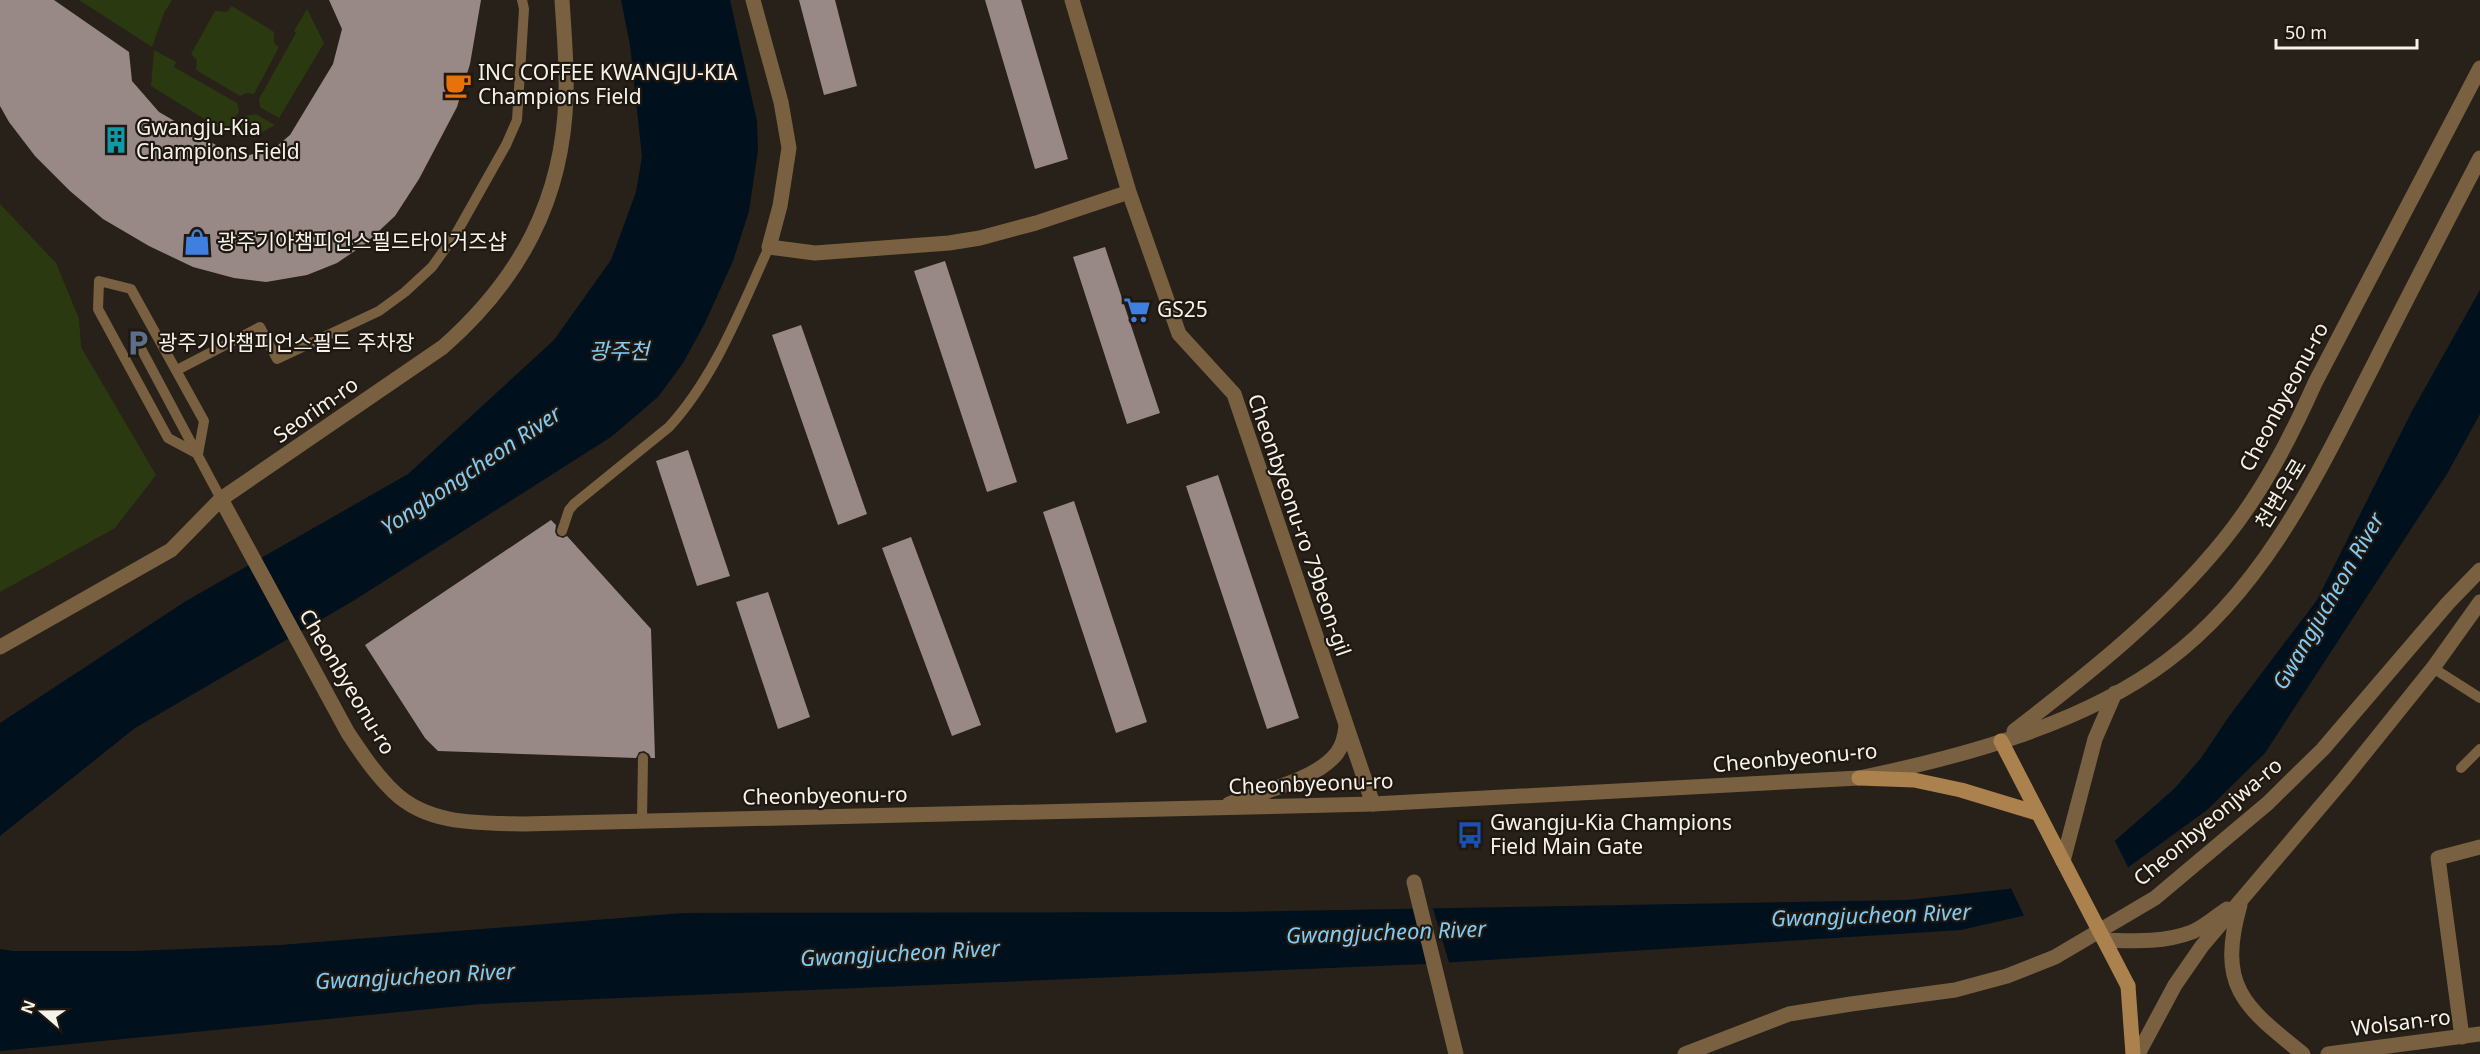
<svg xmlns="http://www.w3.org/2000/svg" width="2480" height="1054" viewBox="0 0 2480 1054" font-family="'Noto Sans','Noto Sans KR',sans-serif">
  <rect width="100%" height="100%" fill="#282119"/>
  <path fill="#2b3911" d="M79,0h93l-8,13 -12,34z
    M232,6l42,26v11l5,4 -25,47 -8,-1 -6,3 -44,-26 1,-10 -6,-6 24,-43 12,1z
    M307,9l17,34 -45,75 -19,-11 -1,-8 37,-66 -2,-2z
    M154,50l22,12 -2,5 63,36 2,8 -12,22 -76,-47z
    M256,114l19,11 -20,11h-20l11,-20z
    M0,204l56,59 23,56 2,28 75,128 -41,53 -115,64z"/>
  <path fill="#00101d" d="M621,0h109l27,121 1,29 -9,61 -16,50 -29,64 -21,38 -25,34 -47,40 -258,164 -218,127 -135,108v-113l186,-122 222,-127 146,-134 57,-80 25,-68 6,-35 -12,-112z
    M2480,290v124l-33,60 -182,279 -58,57 -128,93 -118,27 -536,34 -944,40 -481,47v-102l14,2h122l144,-6 403,-32 546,-1 678,-12 101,-11 49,-11 36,-18 81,-71 27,-31 29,-43 87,-115 95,-189z"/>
  <path fill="#282119" d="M2114,839l16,32 -49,35 -55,14 -16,-34 46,-11 35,-18z
    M1432,905l18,61 -15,1 -18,-61z"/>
  <path fill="#988987" d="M0,0h54l75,52 3,29 27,31 69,40 22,3 27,-9 13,-11 43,-71 9,-35 -13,-29h152l-11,64 -13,43 -38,72 -24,37 -30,28 -28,19 -30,12 -41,7 -32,-4 -41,-11 -44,-21 -46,-27 -33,-28 -35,-35 -26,-34 -9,-16z
    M799,0h36l22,86 -33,9z
    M985,0h36l47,159 -33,10z
    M1105,247l55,166 -33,11 -54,-167z
    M945,261l72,221 -30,10 -73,-221z
    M801,325l66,189 -29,11 -66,-190z
    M688,450l42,126 -33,10 -41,-125z
    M1218,475l81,243 -32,11 -81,-243z
    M1074,501l73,221 -31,11 -73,-221z
    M551,520l5,5 -1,7 2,4 6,2 4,-2 84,93 4,129h-4l-2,-4 -5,-3 -5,1 -3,6 -198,-7 -13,-13 -60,-93z
    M911,537l70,188 -29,11 -70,-188z
    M768,592l42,125 -32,12 -42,-127z"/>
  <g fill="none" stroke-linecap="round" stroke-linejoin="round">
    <path stroke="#796040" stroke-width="10" d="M99,281l32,8 73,132 -6,33 -30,-16 -70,-129z
      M138,343l83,156
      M177,370l83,-43 17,32 102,-48 26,-19 27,-25 25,-35 49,-87 11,-25 7,-111 -2,-9
      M562,531l7,-21 5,-6 95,-77c46,-50 72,-119 100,-180
      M2433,668l47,30
      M2461,768l19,-19
      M642,821l1,-63"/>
    <path stroke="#796040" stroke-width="15" d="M1414,882l42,172"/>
    <path stroke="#796040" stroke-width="15" d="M753,0l28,102 8,46 -9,58 -11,41 46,6 134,-10 31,-5 56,-15 93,-31
      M1072,0l57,192 50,142 55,60 139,410
      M2462,1037l-24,-179 42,-11"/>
    <path stroke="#796040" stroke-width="15" d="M221,499l127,234c14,21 28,42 46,59 34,33 85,31 129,32l850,-20 486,-26c102,-21 223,-53 308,-117 99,-74 151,-188 206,-295 35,-70 71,-139 107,-208
      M0,647l171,-97 50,-51 222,-152c77,-68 120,-147 123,-251 1,-32 -2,-64 -4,-96
      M2014,731c74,-57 150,-117 209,-190 39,-48 67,-102 92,-158l165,-315
      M1229,804c31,-12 88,-24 108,-51 6,-8 8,-17 9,-27
      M2063,861l32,-122 20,-46
      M2240,905c-23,81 3,101 63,149
      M2104,940c30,1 59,3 88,-8 12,-5 24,-16 35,-23
      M1685,1054l104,-40 62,-10 104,-14 52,-14 48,-19 100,-59 113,-95 55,-54 125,-146 32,-33
      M2138,1054l37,-69 27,-39 141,-166 90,-112 47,-66
      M2328,1054l152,-20"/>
    <path stroke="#ab824d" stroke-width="15" d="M2001,741l62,120
      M1859,778l55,2 47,10 76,23
      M2128,986l5,68"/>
    <path stroke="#ab824d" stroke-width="15" d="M2063,861l65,125"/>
  </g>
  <defs>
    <symbol id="cafe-bare" viewBox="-9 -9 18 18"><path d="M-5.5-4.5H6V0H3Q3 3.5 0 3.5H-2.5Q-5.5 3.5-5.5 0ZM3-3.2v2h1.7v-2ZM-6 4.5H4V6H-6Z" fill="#e8710a" stroke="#1f1810" stroke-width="2.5" paint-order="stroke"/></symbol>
    <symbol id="building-bare" viewBox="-9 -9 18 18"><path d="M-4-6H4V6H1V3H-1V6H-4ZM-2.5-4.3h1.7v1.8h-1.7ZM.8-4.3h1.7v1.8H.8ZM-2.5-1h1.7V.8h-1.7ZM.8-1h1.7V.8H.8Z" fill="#0f9aa8" stroke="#1f1810" stroke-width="2.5" paint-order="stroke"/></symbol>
    <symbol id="shop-bare" viewBox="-9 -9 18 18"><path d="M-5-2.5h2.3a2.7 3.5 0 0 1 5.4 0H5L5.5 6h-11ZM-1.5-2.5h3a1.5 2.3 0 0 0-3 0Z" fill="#3f7fe0" stroke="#1f1810" stroke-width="2.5" paint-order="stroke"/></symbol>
    <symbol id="supermarket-bare" viewBox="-9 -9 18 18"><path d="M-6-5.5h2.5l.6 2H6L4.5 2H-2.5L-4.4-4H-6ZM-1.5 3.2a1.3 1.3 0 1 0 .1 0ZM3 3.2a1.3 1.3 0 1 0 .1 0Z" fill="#3f7fe0" stroke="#1f1810" stroke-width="2.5" paint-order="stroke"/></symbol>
    <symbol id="parking-bare" viewBox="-9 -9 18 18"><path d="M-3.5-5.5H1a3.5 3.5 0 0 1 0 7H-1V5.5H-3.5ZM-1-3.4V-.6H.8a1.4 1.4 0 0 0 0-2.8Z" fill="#5c6f8a" stroke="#1f1810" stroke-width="2.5" paint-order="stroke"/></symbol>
    <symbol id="bus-bare" viewBox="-9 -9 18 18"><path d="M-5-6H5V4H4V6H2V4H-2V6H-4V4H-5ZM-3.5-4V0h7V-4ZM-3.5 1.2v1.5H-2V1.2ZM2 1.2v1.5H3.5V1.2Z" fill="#1a4fb4" stroke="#1f1810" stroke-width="2.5" paint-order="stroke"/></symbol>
  </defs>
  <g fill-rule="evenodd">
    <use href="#cafe-bare" x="439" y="66" width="38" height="38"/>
    <use href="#building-bare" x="97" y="121" width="38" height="38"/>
    <use href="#shop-bare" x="178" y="223" width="38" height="38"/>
    <use href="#supermarket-bare" x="1118" y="291" width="38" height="38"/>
    <use href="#parking-bare" x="119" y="324" width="38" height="38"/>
    <use href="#bus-bare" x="1451" y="816" width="38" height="38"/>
  </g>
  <g text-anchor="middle" stroke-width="4.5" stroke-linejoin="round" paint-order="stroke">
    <g font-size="21" fill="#f6f2ec" stroke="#1f1810" text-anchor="start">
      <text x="478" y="80">INC COFFEE KWANGJU-KIA<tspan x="478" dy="24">Champions Field</tspan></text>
      <text x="136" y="135">Gwangju-Kia<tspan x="136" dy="24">Champions Field</tspan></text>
      <text x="217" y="249">광주기아챔피언스필드타이거즈샵</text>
      <text x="1157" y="317">GS25</text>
      <text x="158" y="350">광주기아챔피언스필드 주차장</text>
      <text x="1490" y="830">Gwangju-Kia Champions<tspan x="1490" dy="24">Field Main Gate</tspan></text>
    </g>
    <g font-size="21" fill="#f6f2ec" stroke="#1f1810">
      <text transform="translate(2284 397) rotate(-62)" y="7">Cheonbyeonu-ro</text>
      <text transform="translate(316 410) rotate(-35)" y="7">Seorim-ro</text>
      <text transform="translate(2281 494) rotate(-59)" y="7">천변우로</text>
      <text transform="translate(1299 525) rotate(71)" y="7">Cheonbyeonu-ro 79beon-gil</text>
      <text transform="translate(347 682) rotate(59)" y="7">Cheonbyeonu-ro</text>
      <text transform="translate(1795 758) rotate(-5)" y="7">Cheonbyeonu-ro</text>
      <text transform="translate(1311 784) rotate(-2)" y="7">Cheonbyeonu-ro</text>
      <text transform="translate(825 796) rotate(-1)" y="7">Cheonbyeonu-ro</text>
      <text transform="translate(2208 822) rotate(-40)" y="7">Cheonbyeonjwa-ro</text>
      <text transform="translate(2401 1023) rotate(-7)" y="7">Wolsan-ro</text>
    </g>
    <g font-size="22" font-style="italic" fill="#81cbf7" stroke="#1f1810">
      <text x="619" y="359">광주천</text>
      <text transform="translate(471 470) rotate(-34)" y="8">Yongbongcheon River</text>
      <text transform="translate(2328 601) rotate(-60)" y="8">Gwangjucheon River</text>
      <text transform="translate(1871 915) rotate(-2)" y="8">Gwangjucheon River</text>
      <text transform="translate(1386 932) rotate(-2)" y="8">Gwangjucheon River</text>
      <text transform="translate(900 953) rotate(-3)" y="8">Gwangjucheon River</text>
      <text transform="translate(415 976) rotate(-3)" y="8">Gwangjucheon River</text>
    </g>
  </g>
  <g transform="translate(42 1012) rotate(290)" stroke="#1f1810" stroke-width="4.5" paint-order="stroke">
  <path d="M0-4.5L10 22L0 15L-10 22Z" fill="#f6f2ec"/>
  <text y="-9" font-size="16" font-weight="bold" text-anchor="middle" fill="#f6f2ec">N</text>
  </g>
  <path d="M2276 39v9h141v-9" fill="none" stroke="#f6f2ec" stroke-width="3"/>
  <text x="2285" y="39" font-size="18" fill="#f6f2ec" stroke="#1f1810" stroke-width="4.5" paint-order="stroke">50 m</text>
</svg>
